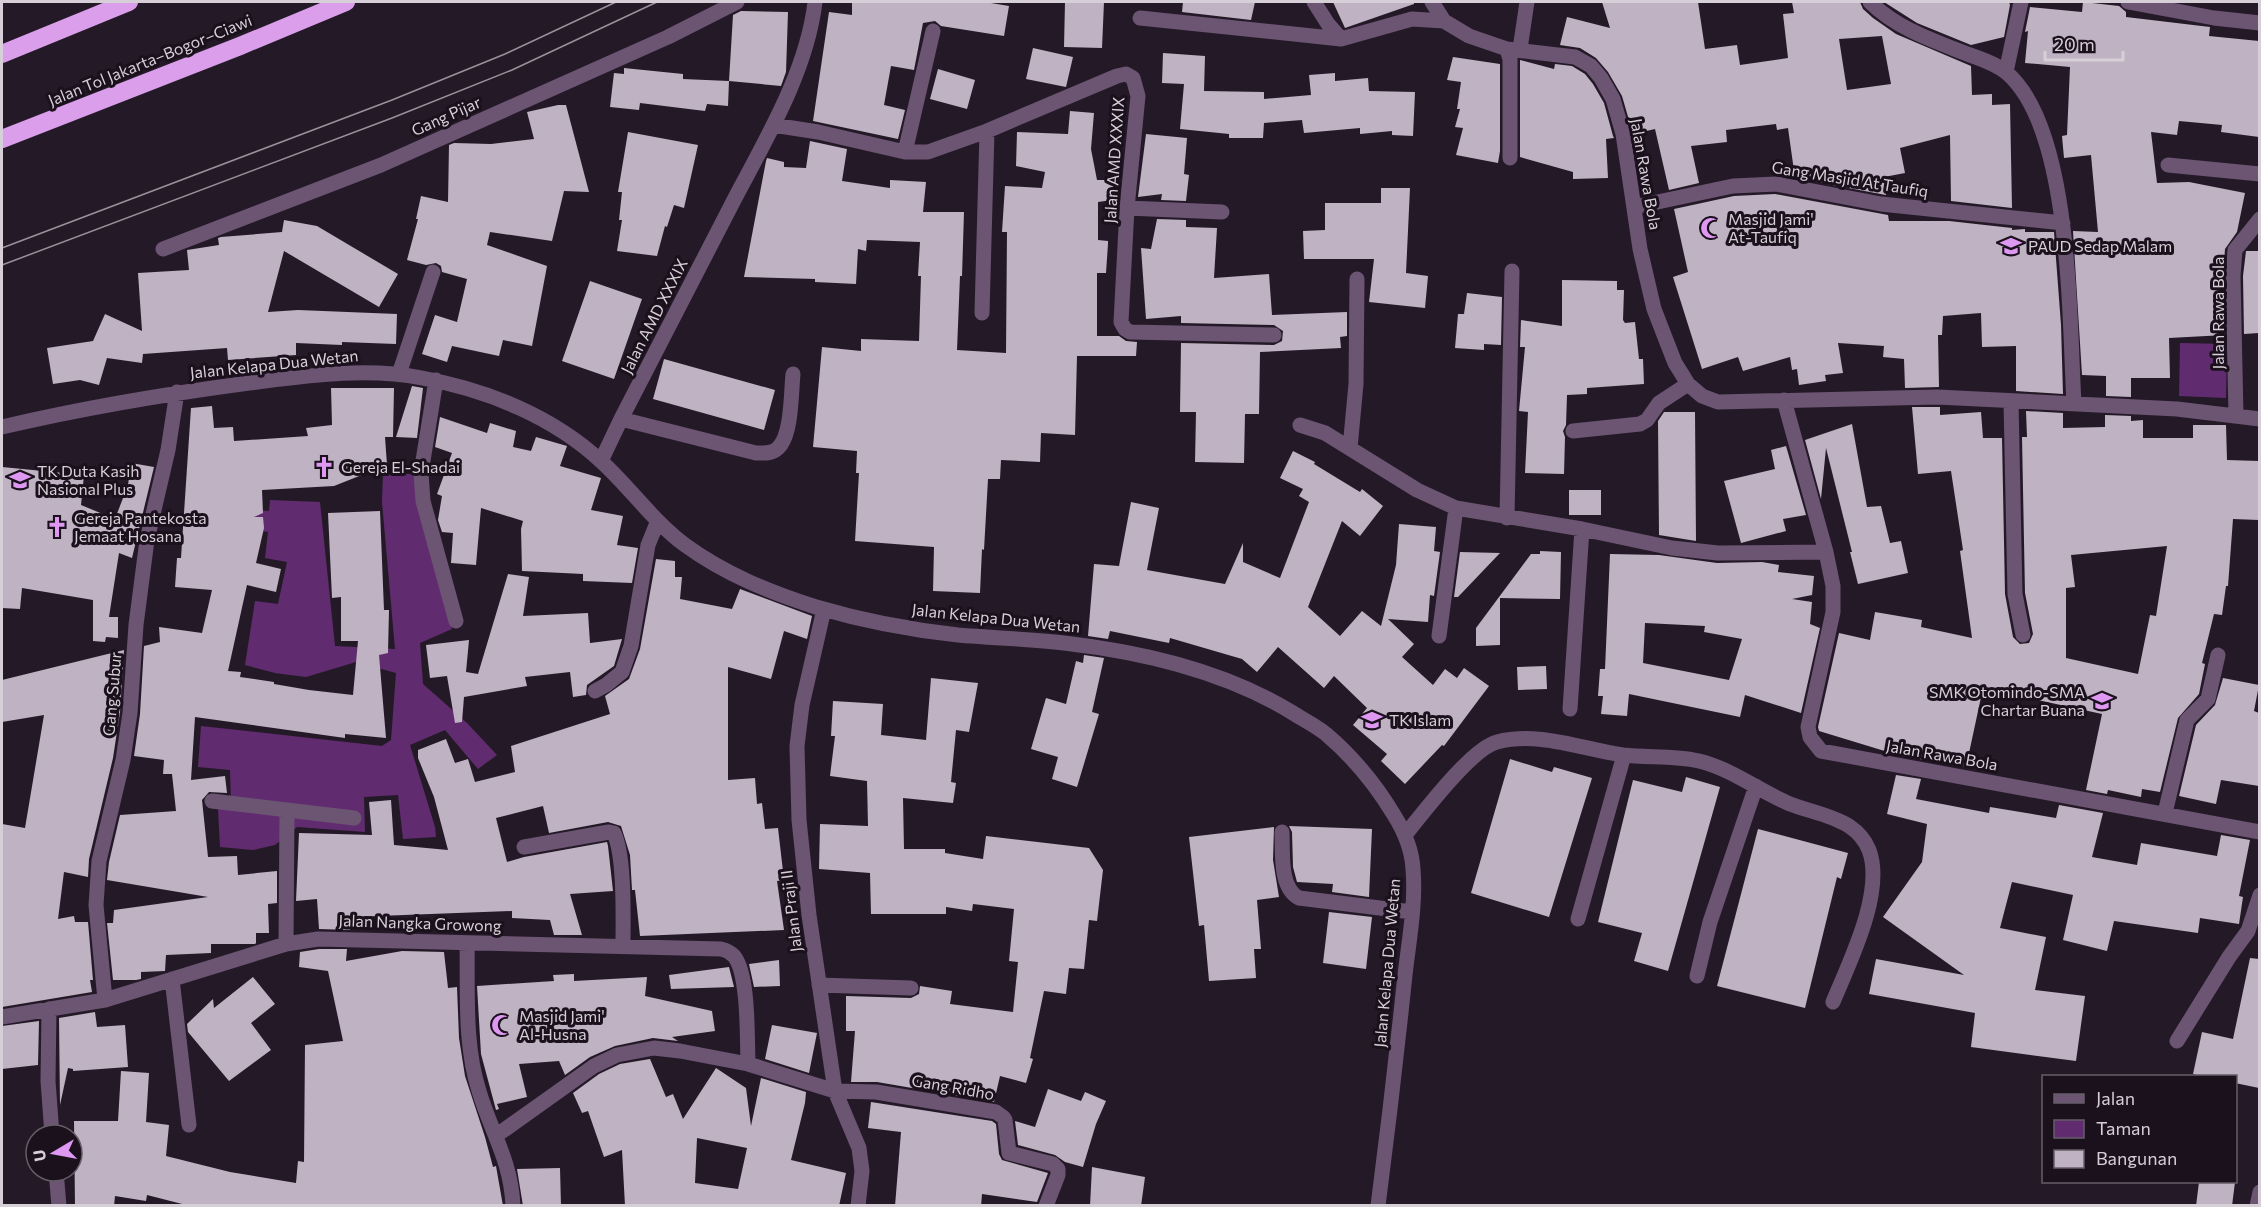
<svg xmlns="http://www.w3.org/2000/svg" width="2261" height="1207" viewBox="0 0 2261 1207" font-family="Commissioner,sans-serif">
  <rect width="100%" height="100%" fill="#241a27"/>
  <path fill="#612c6f" d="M2180,343l47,1 -1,54 -47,-2z
    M383,474h33l26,120 10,35 -32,14 3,41 44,39 30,32 -19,14 -33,-39 -35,15 25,82 1,10 -33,2 -5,-44 -34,2 1,35 -68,-5 -22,18 -22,5 -33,-3 -2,-38 13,-2 -1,-37 -32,-3 3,-41 181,20 9,-6 5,-67 -40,-11 -50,15 -31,-4 -30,-8 10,-64 23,3 9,-42 -22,-4 3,-26 -27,-4 -1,-19 29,2 1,-11 50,2 15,144 60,3 -13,-147z"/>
  <path fill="#bfb2c3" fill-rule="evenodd" d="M852,2h133l24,4 -5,30 -63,-10 -6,-5 -12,2 -9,47 -23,-4 -7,39 21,5 -7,29 -85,-18 16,-109 23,3z
    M1065,2h39l-2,46 -38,-1z
    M1183,2h72l-4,18 -69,-8z
    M1333,2h81v2l-69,24z
    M1602,2h96l7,47 32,-4 3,20 48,-7 -5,-44 11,-1 -2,-11h68l3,7 10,9 23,16 75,32 1,29 20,-1v11l18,-1 2,104 -61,-7 -1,-66 -50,13 5,25 -21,4 2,18 -91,-17 -7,-50 -11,2 -1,-6 -50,6 1,12 -36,4 8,37 -30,7 -14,-61 -22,5 -11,-38 -14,-24 -12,-14 -16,-10 -20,-3 7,-28 43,11zM1882,36l9,48 -44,6 -8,-51z
    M1884,2h125l1,3 -6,32 -33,8 -54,-22z
    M2083,2l36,4 7,6v5l84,10 -1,9 50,5v96l-38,-5 1,-7 -43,-4 -2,14 -26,-3 6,51 32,-1 56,11 -8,39 -12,17 -2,27 2,59 -56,3 1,40h-39v19l-25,-1v-20l-24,-1 -9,-144 25,1 -7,-77 -27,3 -2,-22 5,-1 3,-68 -45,-4 3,-32 -3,1 5,-25 52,5z
    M741,11l47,1 -2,60 -5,14 -52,-5 4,-66z
    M1033,48l40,9 -7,30 -40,-8z
    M1163,53l42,3 -1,35 60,1v7l47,-4 -2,-20 26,-2v8l33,-3 1,13 46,1 -2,44 -21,-1v-4l-32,3v-6l-56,5 -2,-13 -38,3 -1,15h-34v-4l-49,-5 4,-45 -22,-1z
    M1453,57l47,7v87l-2,12 -42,-8 7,-27 -8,-1 5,-18h-3l4,-27 -14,-2z
    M1520,60l34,9 1,-5 17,2 13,8 8,10 11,19 9,33 1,2 -8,1 2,39 -35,1v-7l-53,-15z
    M624,68l59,6v5l46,2 -1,25 -21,-2 -2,7 -65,-8 -1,7 -29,-3 4,-34 10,1z
    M938,69l37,11 -8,29 -37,-10z
    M558,105h8l23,87 -25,-1 -12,50 -62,-9 -3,13 60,21 -15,80 -29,-6 -4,16 -47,-10 -5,16 -25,-8 13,-39 22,7 10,-43 -25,-7 -1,-6 -5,-3 -10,2 -19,-5 11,-41h-2l5,-23 27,6 1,-57 5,-2 37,1 43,-5 -7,-27z
    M1070,111l24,2 -3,36 6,31h17l-2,20 -14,2v38l10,1v3l-2,29h-9v63h22l7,5 11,1 -1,14h-59l-2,79 -34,-2 -1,29 -39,-2 -1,19h-12l-4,71 -2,-1 -2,44 -47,-2 1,-44 -79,-6 4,-68h-3l1,-22 -44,-4 9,-100 39,4v-12l58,2 2,-65h-3l2,-34 -53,-2 -1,11 -8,-2 -2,35 -41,-2v-3l-71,-2 22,-116 1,-3 17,4v5l22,1 4,-27 37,8 -5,32 48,7v-8l36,2 -3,30h41l-2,64h-2l-3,74 49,3 1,-121h-5l3,-46 37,2 3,-16 -29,-6 1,-34 51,2z
    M628,132l70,13 -14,63 -10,-3 -7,22 -2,-1 -8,30 -40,-5 5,-31h-3l3,-28h-4z
    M1146,134l41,4 -3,36 5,1 -3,26 -25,-1 1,-6 -24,3z
    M1381,188h29l-4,85 22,3 -3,32 -56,-6 5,-43h-70l-1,-28 22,-1v-27h56z
    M1775,194l113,21 1,6h60l63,7v2l13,-1v3h29l7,93 2,69 -47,-3v-45l-34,1 -1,-34 -38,3 -1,19h-4l1,52 -34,1 -1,-29 -21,-2 1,-11 -46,-3 5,30 -18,2 1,6 -27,4 -2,-16 -5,1 -2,-13 -47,14 -5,-14 -36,12 -29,-92 15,-5 -14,-63 60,-13z
    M1157,219l29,1v7l31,1 -3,50 55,-4 3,41 75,-3v24l-7,1 1,11 -81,4 -1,62h-14l-1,49 -49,-1 1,-50h-16l1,-69 93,2 8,-4 1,-10 -9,-6 -93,-2v-7l-35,3 -5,-71 10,1z
    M284,220l33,6 81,48 -19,33 -95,-56 -16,61 30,-2 99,4 -1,30 -54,-2v3l-46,-2v12l-68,5 -1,-12 -84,6 -1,9 -35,-5 -8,27 -19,-5 -27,4 -6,-36 46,-7 12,-27 37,17 -4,-58 51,-3 -2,-20 32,-5 -1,-7 3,-1 61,-5z
    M2246,251h13v82l-15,1 -1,-58z
    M1562,280l55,1v9h7l-1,30 2,3 10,-1 4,37h4l1,25 -57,4v6l-20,1 -1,30 -3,6 2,6 -1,37 -39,-1 3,-61 -9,-1 6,-64h-5l1,-27 41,6z
    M590,281l52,18 -28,80 -52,-18z
    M1467,293l35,4 -1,48 -17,-1v6l-29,-2 3,-34h6z
    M664,359l111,31 -11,40 -111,-31z
    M412,386l11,2 -6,50 -21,-1z
    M331,388h63l-1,49h-8l2,28 -53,21 -72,4 1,23 -9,4h9l1,11 -8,35 25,6 -5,23 -29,-7 -19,86 13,1 -1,5 34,5v2l35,6 44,5 5,-54h-17v-44l-9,1 -4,-85 52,-2 4,99h5l-1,43 -9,2 7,83 -41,-4v4l-150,-21 -4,63 34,-4 2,17 -18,-1 -7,8 6,57 29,-1 1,19 39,-4v32l-9,1 1,29h-13v10l-1,1h-44v9l-45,2 -1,16 -24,1v7l-5,1h-23l-6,-57h6l1,-13 94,-13 -101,-17 2,-18 11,-47 56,-4 -4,-37h-9l1,-14 -30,-4 6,-42 4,-68 16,-4 -1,-15 43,6 10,-43 -37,-3 2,-29h4l10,-150 21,-2 2,22 19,-1 1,14 74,-5 -2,-8 26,-3z
    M1912,407h28v8l41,-3 2,26h19l3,156 8,43 7,7 9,-1 4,-9 -8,-41 -3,-156h5l-1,-26 37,2v15l42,-1v-12l26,1v5l12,-1v18h50v-13h33l1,35 32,1v59l-26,-1 -5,67h-2l-4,29 -8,-1 -12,49 3,1 -6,30 -21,24 -18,74 -18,-3 -1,8 -33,-7 -1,4 -21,-4 16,-76 -119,-26 -17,79 -40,-9 -1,2 -24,-4 -82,-25 -1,-4 21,-94 31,7 5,-28 47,8 -1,7 51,11 -12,-87 3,-1 -12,-79 -33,3zM2167,546l-11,70 -6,-1 -12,59 -72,-16v-70l9,-1 -4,-32z
    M1664,412h31l1,129 -37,-6 -1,-114z
    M440,417l47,16 3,-10 26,8 -3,16 18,4 5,-14 31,9 -7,20 41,12 -10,32 32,6 -6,29 21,3 -6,35 -49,-2v-7l-61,-3 -1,-42 2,-8 -42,-13 -5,57 -25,-2 2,-30 -11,-1 -4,-12 4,-24 -5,-2 15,-41 -17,-6z
    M1852,424l15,83 14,-1 9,37 11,-2 7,32 -50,11 -8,-32h2l-26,-104 -5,51 -16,-59z
    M1786,446l20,69 -23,4 3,12 -45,12 -17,-62 51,-12 -4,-19z
    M1293,451l22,11 -1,2 46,28 2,-3 21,17 -23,30 -18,-15 -34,86 32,29 22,-25 19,15 15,-61 3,-41 37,3 -2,24 6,1 -6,44 -4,-1 -2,27 -40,-3 26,25 -12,13 31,28 12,-16 12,9 7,-10 25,18 -45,60 -2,-1 -37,39 -24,-23 6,-7 -34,-29 14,-17 -33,-32 -10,12 -46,-41 -21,25 -15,-13 -72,-21 -1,5 -59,-12 -2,8 -20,-3 6,-72 25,2 12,-64 28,6 -12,62 78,14 18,-41v19l37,16 29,-76 -10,-6 4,-7 -23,-11z
    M131,463l23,4 -22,91 -13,-5 -10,64h9v21l-12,-1 -1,5 -12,-1v-41l-71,-12 -2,21 -18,-1v-141l82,8 -3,30 34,14 13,-34z
    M1569,490h32v25h-32z
    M1540,551l21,1 -1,47 -60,-1v47l-24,1v-18l55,-74h9z
    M1460,552l40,1 -42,44h-4z
    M1610,554l49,1 58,8 45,-1 17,3 -1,7 36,4 -2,19 -20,4 20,3 -2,22 10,4 -19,85 -56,-18 -5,22 -111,-23 -2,22 -26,-2 2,-18h-5l2,-27h5zM1645,623l60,3 -1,6 38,7 -13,41 -86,-17z
    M656,559l19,2v16h7l-2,22 52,10 8,-20 72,27 -5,23 -23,-8 -13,48 -43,-12v113l27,-2 2,26 5,-1 3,26 13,-1 6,52 -7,1 7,49 -144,6 -5,-46h-3l-2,-35 -9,-29 -13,-4 -59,11 -6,-27 -47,12 11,44 17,-5 83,-15 1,4 5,45 -43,3 12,41h-28l-4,-15 -38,-2v-7l-161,6 -1,13 -31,-1 -2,-30 -21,2 3,-68 73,2 -3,-33 22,-2 3,45 54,5 -14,-53 -16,-39v-8l28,-11 9,24 13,-4 7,23 40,-10 -4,-26 99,-32 -5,-18 24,-17 11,-30z
    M508,574l21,3 -6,39 65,-3 2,30 32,-4 -8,27 -27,19 -1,10 -13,2 -3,-25 -45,5 2,9 -63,11 -2,25 -7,1 -8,-47 -17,2 -4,-33 43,-5 -3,32 12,2z
    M124,650l-4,62 -7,46 -24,101 -1,18 -24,-5 -6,47 16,-3 1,6h13l5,58h-3l2,12 -90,15v-183l23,4 19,-113 -42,7v-42z
    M1084,655l20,3 -12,54 7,2 -22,73 -25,-8 6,-22 -27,-8 15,-51 20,6 10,-43 7,2z
    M1546,666l1,23 -29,1 -1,-23z
    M931,678l47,5 -9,49 -13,-2 -5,52 5,1 -3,20 -50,-5 1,51h41v4l38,6 3,-23 103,12 14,22 -6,51 -8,-1 -5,49 -15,-1 -3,26 -22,-3 -14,67 3,1 -7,24 -26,-7 -6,26 -117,-20h-26l4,-51h-9v-35l65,2 8,-4 1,-8 32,5 -2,13 63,8 5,-50 -9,-1 5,-52 -41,-5 -1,7 -26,-4v7h-75l-1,-41 -51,-4 1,-45 48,2 -1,-45 -37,-5 5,-40h-4l2,-35 50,3 -2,31 45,5z
    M2223,678l36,7 -5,26 5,2v73l-38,-6 -5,24 -37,-8 17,-71 19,-20z
    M1510,759l42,13 2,-5 38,11 -43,139 -78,-24z
    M1896,775l25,4 -5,20 73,14 1,-6 66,11 3,-13 44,8 -11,44 45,8 4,-22 76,13 4,-21 29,5 -11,56 4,1 -4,27 -39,-6 -2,15 -84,-12 -7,30 -44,-11 10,-45 -61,-13 -12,46 46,9 -11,53 50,6 -9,65 -105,-14 4,-34 -106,-19 7,-35 88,16 -81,-58 39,-55 5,-38 -40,-10z
    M1686,777l34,10 -52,184 -34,-10 8,-28 -44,-11 35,-142 49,12z
    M1289,826l83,3 -3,68 -37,-5 1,-8 -36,-2 -4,-15 -1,-35z
    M1274,827l-1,33 6,37 -22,3 4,49h-7l2,29 -47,3 -5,-56 -5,1 -10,-89z
    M1758,829l90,24 -7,26 -4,-2 -32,131 -88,-22z
    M1329,912l43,5 -6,52 -43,-6z
    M319,949h28l-1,12 56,-10 42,1 4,36 9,-1 2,51 6,38 20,61 8,30 3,-1 7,40h-313l-43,-11 -1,6 -31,-5 -1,10h-39l-1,-85h44l3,-50 28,2 -3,49 23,3 -3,31 64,16 66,11 2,-22 6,1 1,-117 38,-4 -15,-70 -29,-4 1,-15z
    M2250,958l9,1v129l-24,-5v-6h-30l-12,-3 9,-42 31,7z
    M779,960l1,26 -26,1 -5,-23z
    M729,967l5,20 -63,2 -2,-14z
    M574,974v7l73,-4 -2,19 67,15 3,20 -43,6 6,4 -25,-3 -38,8 -25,11 -25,18 -6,-14 -40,3 8,33 -30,7 2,5 -3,1 -15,-56 -4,-68 77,-5 -1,-6z
    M253,977l22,27 -24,19 20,27 -42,31 -41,-49 -1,-8 26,-25 1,9z
    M95,1012l2,15 28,-2 3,42 -55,4v-2l-5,-1 -8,37 -1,-87z
    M39,1021l-1,44 -36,4v-43z
    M772,1025l45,8 -8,40 -44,-14z
    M650,1059l16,38 7,-3 10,25 33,-51 30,20 5,38 10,-48 45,14 -1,11 -14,57 55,13 -7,33h-214l-3,-56 -18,7 -16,-46 -6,2 -9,-20 26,-19 21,-10zM697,1138l50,10 -9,41 -43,-6z
    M1048,1089l33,12 4,-9 21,9 -10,23 -13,43 -18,-5 -10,-7 -37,-10 -3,-24 20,6z
    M871,1102l121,19 4,3 3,30 3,6 46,13 -11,29 -55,-8 -1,12h-86l6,-74 -33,-4z
    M1092,1167l53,10 -4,29h-51z
    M560,1168l1,38h-38l-6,-37z
    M2199,1182h36l-3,24h-36z"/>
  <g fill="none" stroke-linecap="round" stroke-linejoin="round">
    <path stroke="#6c5473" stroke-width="15" d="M1314,2l14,22 13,15 71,-20 32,2 25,15 38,13 68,8 16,9 10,12 12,21 10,35 17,115 14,60 12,31 9,23 13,21 14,12 16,6 219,-5 240,12 83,10
      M1432,2l12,19
      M1870,2c25,25 59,37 92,50 15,6 32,10 45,21 65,56 62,247 67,330
      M2128,2l86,16 46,5
      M1140,18l201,21
      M1507,49l3,10v99
      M1520,49l7,-47
      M2006,72l15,-70
      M773,125l45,7 87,20h23l59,-21 130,-55 9,-2 7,4 5,18 -11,112 -6,114 4,7 5,3 144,3
      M905,152l28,-121
      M2168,165l92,9
      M1634,207l99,-21 43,-2 105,20 182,19
      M1127,208l95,4
      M163,249l218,-84 287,-128 69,-35
      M982,313l5,-182
      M399,374l34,-102
      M436,380l-15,93 2,28 33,120
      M1784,400l42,152 7,34v26l-25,115 2,10 11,14 439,81
      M2011,401l4,193 8,41
      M2236,416l-3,-140 2,-26 25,-31
      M621,419l135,34c8,0 16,1 22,-5 14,-13 13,-55 15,-74
      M1300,425l25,8 92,57 39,18 126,21 90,19 46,5 108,-1
      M2,427c81,-19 164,-33 247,-44 57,-7 116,-16 173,-5 66,12 132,39 181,85 29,27 51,59 82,82 40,29 84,47 131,62 44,13 96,23 142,28 35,3 71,4 106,8 79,9 161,28 229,70 11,7 23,13 33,21 27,23 50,51 68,81 10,16 18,35 19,54 3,35 -4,71 -8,106 -8,77 -17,154 -27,231
      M1573,431l67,-7 7,-4 12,-17 29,-19
      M1350,448l6,-64 1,-105
      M601,461l20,-42c37,-73 75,-146 113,-219 32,-61 73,-129 81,-198
      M1507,518l5,-247
      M824,609l-22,96 -5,41 2,74 10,95 26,176 24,57 3,23 -4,35
      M1439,636l17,-128
      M595,691l11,-6 16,-13 9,-26 17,-101 9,-22
      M1570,709l12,-180
      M212,801l142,17
      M2165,813l22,-93 21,-21 10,-44
      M1282,832c1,20 -3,56 17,66l113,14
      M1405,835c18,-22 67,-87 92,-93 41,-11 85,7 126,13 25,3 51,0 76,6 33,8 60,30 91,43 18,7 42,11 59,22 9,6 16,14 20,24 16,42 -20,113 -36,152
      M524,847l85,-15 5,1c11,24 9,85 9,112
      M1578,919l46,-164
      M467,943c1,49 -3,101 12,148 12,41 32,69 34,115
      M286,944l1,-134
      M1697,976l13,-54 46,-136
      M172,979l17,146
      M819,985l92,3
      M105,1000l-9,-95 3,-44 24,-101 7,-47 6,-88 11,-85 21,-90 9,-58
      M49,1009l-1,72 4,54
      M2,1017l103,-17 181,-56 32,-5 403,10c5,1 9,3 13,7 15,18 13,83 14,108
      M2177,1041l52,-84 19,-26 12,-36
      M497,1135l97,-69 23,-11 37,-7 26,3 68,13 87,27 41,1 120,20 7,5 2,3 4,33 44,11 5,5v6l-12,31
      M56,1171l3,35
      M2257,1206l3,-14"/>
    <path stroke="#da9eeb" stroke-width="18" d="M2,54l127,-52
      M2,139l238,-93 106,-44"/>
    <path stroke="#99919b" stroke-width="1.5" d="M2,248l390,-148 113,-46 111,-52
      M2,265l390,-147 120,-48 145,-68"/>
  </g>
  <defs>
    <symbol id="mosque-bare" viewBox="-9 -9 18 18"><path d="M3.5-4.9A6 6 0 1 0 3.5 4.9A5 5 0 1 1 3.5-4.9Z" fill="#de98f2" stroke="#1b111d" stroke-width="2.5" paint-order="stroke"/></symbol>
    <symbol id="school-bare" viewBox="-9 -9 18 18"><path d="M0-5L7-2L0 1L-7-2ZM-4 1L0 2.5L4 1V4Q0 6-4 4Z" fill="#de98f2" stroke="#1b111d" stroke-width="2.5" paint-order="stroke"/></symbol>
    <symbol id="church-bare" viewBox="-9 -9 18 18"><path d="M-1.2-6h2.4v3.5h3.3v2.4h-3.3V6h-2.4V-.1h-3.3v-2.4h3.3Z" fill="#de98f2" stroke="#1b111d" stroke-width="2.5" paint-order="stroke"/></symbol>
  </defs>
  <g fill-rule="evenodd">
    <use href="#mosque-bare" x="1696" y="213" width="30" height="30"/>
    <use href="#school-bare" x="1996" y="231" width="30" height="30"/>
    <use href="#church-bare" x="309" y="452" width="30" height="30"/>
    <use href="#school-bare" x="5" y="465" width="30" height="30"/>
    <use href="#church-bare" x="42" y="512" width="30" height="30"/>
    <use href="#school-bare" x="2087" y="686" width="30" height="30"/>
    <use href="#school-bare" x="1357" y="705" width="30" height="30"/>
    <use href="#mosque-bare" x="487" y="1010" width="30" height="30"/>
  </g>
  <g text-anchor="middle" stroke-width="6" stroke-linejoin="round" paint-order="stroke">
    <g font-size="16" fill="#d6cfd8" stroke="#1b111d">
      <text transform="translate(150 60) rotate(-22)" y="6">Jalan Tol Jakarta–Bogor–Ciawi</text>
      <text transform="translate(446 116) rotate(-24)" y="6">Gang Pijar</text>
      <text transform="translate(1114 160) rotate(-86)" y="6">Jalan AMD XXXIX</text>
      <text transform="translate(1646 174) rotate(80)" y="6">Jalan Rawa Bola</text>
      <text transform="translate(1850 179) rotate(9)" y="6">Gang Masjid At Taufiq</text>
      <text transform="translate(2218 313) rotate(-90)" y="6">Jalan Rawa Bola</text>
      <text transform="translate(654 316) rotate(-63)" y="6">Jalan AMD XXXIX</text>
      <text transform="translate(274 364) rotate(-6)" y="6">Jalan Kelapa Dua Wetan</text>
      <text transform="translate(996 618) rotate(6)" y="6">Jalan Kelapa Dua Wetan</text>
      <text transform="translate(112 694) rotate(-85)" y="6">Gang Subur</text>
      <text transform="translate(1942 755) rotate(10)" y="6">Jalan Rawa Bola</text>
      <text transform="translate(791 911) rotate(-97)" y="6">Jalan Praji II</text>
      <text transform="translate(420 923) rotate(2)" y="6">Jalan Nangka Growong</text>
      <text transform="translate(1387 963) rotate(-85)" y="6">Jalan Kelapa Dua Wetan</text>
      <text transform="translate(953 1087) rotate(10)" y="6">Gang Ridho</text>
    </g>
    <g font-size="16" fill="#d6cfd8" stroke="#1b111d" text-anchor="start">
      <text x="1728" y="225">Masjid Jami'<tspan x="1728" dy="18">At-Taufiq</tspan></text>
      <text x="2028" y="252">PAUD Sedap Malam</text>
      <text x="341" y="473">Gereja El-Shadai</text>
      <text x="37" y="477">TK Duta Kasih<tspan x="37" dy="18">Nasional Plus</tspan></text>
      <text x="74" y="524">Gereja Pantekosta<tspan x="74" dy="18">Jemaat Hosana</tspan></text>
      <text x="2085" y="698" text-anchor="end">SMK Otomindo-SMA<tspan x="2085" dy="18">Chartar Buana</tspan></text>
      <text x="1389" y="726">TK Islam</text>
      <text x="519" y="1022">Masjid Jami'<tspan x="519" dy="18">Al-Husna</tspan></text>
    </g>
  </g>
  <rect width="2261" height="1207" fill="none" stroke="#d6cfd8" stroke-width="6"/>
  <rect x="2042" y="1075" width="195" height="108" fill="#1b111d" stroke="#665d68" stroke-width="1.5"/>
  <rect x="2054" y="1094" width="30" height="9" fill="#6c5473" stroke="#665d68" stroke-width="1.5"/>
  <text x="2096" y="1105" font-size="18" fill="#d6cfd8">Jalan</text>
  <rect x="2054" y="1120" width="30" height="18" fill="#612c6f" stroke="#665d68" stroke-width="1.5"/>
  <text x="2096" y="1135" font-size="18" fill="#d6cfd8">Taman</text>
  <rect x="2054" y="1150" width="30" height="18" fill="#bfb2c3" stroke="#665d68" stroke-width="1.5"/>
  <text x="2096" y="1165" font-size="18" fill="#d6cfd8">Bangunan</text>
  <g transform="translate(54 1153) rotate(260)"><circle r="28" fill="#1b111d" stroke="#665d68" stroke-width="1.5"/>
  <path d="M0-4.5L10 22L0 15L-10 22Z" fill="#de98f2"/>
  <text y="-9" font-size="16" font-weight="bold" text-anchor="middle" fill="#d6cfd8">U</text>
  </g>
  <path d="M2045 51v9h78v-9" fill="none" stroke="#d6cfd8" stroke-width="3"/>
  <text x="2054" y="51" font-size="18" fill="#d6cfd8" stroke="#1b111d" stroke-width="4.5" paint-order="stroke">20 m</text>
</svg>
